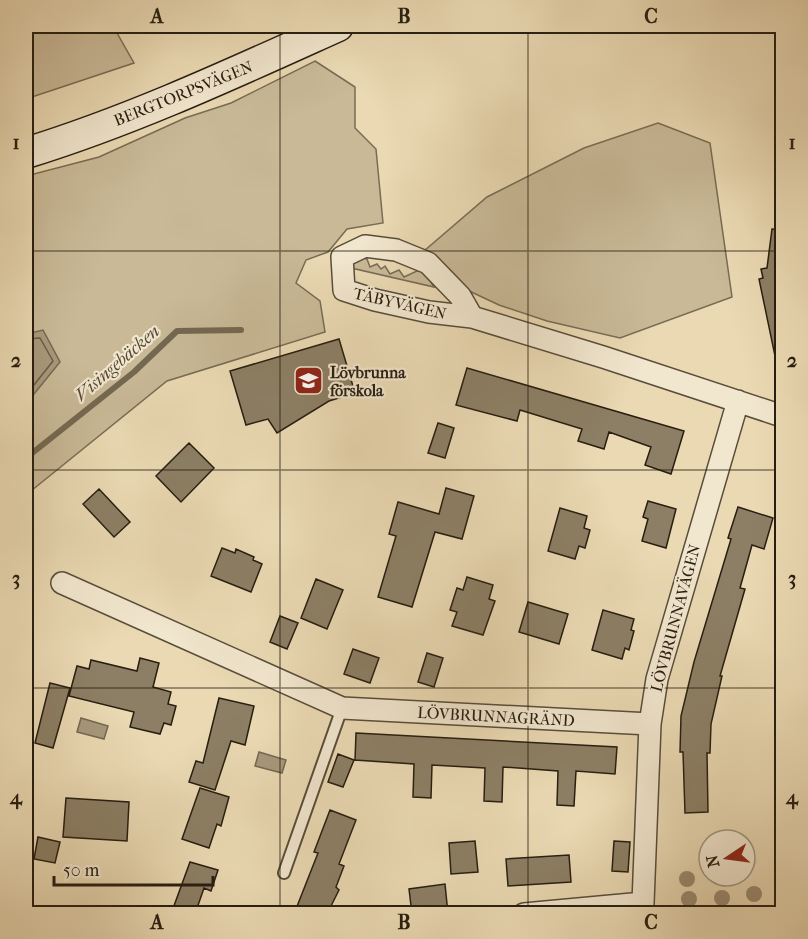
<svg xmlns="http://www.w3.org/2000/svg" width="808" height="939" viewBox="0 0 808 939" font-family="'IM FELL French Canon',serif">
  <rect width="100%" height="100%" fill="#ead9b3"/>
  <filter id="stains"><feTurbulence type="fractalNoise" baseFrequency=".00333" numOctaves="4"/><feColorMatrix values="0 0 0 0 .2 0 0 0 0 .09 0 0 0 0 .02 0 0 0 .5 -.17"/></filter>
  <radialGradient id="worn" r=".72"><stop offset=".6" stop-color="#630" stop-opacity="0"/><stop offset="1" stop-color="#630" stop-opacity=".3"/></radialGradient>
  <path fill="#c9b997" stroke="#786c54" stroke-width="1.5" d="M26,26h87l21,37 -108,36z
    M315,61l40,26v41l21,21 7,74 -36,6 -19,23 -22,8 -10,23 24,18 5,31 -158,49 -141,114v-319l73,-19 86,-39 46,-15z
    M658,123l52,20 22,154 -112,41 -73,-17 -48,-16 -34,-16 -41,-38 63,-54 97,-49z
    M359,257l8,2 3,8 7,-3 4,5 4,-3 5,8 9,-4 5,7 15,-7 7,4 8,13 -87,-20z"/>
  <path fill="#a8997c" stroke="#746851" stroke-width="1.5" d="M43,330l17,32 -34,42v-70z
    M81,718l27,8 -4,13 -27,-7z
    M259,752l27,8 -4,13 -27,-7z"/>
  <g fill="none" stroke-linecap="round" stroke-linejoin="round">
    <path stroke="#685c46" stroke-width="1.5" d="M26,339l14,-1 13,23 -27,34"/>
    <path stroke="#746851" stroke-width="6" d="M26,458l108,-86 43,-41 64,-1"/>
  </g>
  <path fill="#8c7f65" stroke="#271e11" stroke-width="1.5" d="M772,229l11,1v125l-8,1 -16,-77 4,-1 -2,-9 6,-1z
    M339,339l16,54 -26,8 -52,32 -9,-14 -22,6 -16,-54z
    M467,368l217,63 -13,43 -26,-9 6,-18 -42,-15 -5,17 -26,-8 4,-12 -62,-19 -3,11 -61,-16z
    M438,423l16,5 -9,30 -17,-5z
    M189,443l25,25 -33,34 -25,-26z
    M446,488l28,8 -12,43 -27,-7 -23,75 -34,-10 18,-61 -7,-2 9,-32 41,12z
    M99,489l31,33 -16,15 -31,-33z
    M648,501l28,8 -10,39 -24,-7 6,-22 -5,-2z
    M738,507l35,11 -9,31 -12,-4 -12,43 5,1 -25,87h2l-11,48 -1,29h-3l1,59 -23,1 -2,-61h-3l1,-36 13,-54 37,-123 -3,-1z
    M560,508l27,8 -3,12 6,2 -5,18 -6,-2 -4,13 -27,-8z
    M222,548l13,5 1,-4 18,8 -1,3 9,4 -11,28 -40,-16z
    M467,577l26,8 -4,14 6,2 -12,34 -31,-9 5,-14 -7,-2 7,-22 6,2z
    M316,579l27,11 -16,39 -26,-11z
    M528,602l40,12 -9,30 -40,-12z
    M603,610l31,9 -3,11 3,1 -5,19 -4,-2 -3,11 -30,-9z
    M280,616l18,7 -11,26 -17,-7z
    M353,649l26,9 -9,25 -26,-9z
    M427,653l16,5 -9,29 -16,-5z
    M140,658l19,5 -6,24 18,5 -3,12 8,2 -5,19 -7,-2 -4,11 -30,-7 4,-15 -65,-16 8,-30 12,3 2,-9 46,11z
    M50,683l20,5 -17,60 -18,-5z
    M219,698l35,8 -9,39 -14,-4 -16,49 -26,-8 7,-21 7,2z
    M356,733l261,14 -2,27 -39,-3 -2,35 -17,-1 1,-34 -55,-4 -1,35 -18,-1 1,-33 -53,-3 -1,33 -18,-1 1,-33 -59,-4z
    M338,754l16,6 -11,27 -15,-5z
    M200,788l29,9 -8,29 -4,-2 -8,24 -27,-9z
    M66,798l63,4 -2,39 -64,-4z
    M330,810l26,10 -17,44 5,2 -8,21 3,3 -12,24h-33l24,-61 -4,-1z
    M38,837l22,5 -5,21 -21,-4z
    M475,841l3,31 -27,2 -2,-31z
    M614,841l16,1 -2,30 -16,-1z
    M569,855l2,27 -63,4 -2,-27z
    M190,862l28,8 -7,21 -7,-3 -9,26h-24z
    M445,884l3,30h-36l-3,-25z"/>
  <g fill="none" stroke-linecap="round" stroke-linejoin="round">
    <defs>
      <path id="service" d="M284,873l58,-165"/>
      <path id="minor" d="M472,317l-12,-21 -32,-33 -32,-13 -31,-4 -23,11 2,33 31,10 54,12 43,5 131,40 179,59
        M62,583l280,125 308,16
        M524,914l119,-11
        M641,914l2,-11 7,-179 7,-45 81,-278"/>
      <path id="secondary" d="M26,153c107,-33 210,-81 312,-127"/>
    </defs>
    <use href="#service" stroke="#584d3a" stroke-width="14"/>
    <use href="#minor" stroke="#584d3a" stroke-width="24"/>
    <use href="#secondary" stroke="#271e11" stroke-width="33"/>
    <use href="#service" stroke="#f1e6ce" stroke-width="10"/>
    <use href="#minor" stroke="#f1e6ce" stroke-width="21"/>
    <use href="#secondary" stroke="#f1e6ce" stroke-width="30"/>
  </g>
  <g fill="#9a8b70">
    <circle cx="687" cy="879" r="8"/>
    <circle cx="754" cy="894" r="8"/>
    <circle cx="722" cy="898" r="8"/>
    <circle cx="689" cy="899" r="8"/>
  </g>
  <path fill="none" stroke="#271e11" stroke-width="1.5" stroke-opacity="0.55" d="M280,26v888M528,26v888M26,251h756M26,470h756M26,688h756"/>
  <defs>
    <symbol id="school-square" viewBox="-11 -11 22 22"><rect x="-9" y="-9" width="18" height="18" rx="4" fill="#8f2418" stroke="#f1e6ce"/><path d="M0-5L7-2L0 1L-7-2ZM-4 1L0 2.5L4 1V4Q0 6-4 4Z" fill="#fff"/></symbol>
  </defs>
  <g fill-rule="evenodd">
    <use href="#school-square" x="292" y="364" width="33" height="33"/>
  </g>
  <g text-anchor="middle" stroke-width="4.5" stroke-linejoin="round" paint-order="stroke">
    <g font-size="16" fill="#271e11" stroke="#f1e6ce">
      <text transform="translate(183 93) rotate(-22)" y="6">BERGTORPSVÄGEN</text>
      <text transform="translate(400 303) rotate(13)" y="6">TÄBYVÄGEN</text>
      <text transform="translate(675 618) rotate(-75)" y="6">LÖVBRUNNAVÄGEN</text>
      <text transform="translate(496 716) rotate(3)" y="6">LÖVBRUNNAGRÄND</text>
    </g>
    <g font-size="16" font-weight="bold" fill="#271e11" stroke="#f1e6ce" text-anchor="start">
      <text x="330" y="378">Lövbrunna<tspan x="330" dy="18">förskola</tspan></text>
    </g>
    <g font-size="18" font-style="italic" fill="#544936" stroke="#f1e6ce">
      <text transform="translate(117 363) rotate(-41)" y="6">Visingebäcken</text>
    </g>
  </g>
  <rect width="808" height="939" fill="none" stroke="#ead9b3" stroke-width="66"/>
  <g transform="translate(727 858) rotate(257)"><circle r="28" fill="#f1e6ce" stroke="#a09682" stroke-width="1.5"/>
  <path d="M0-4.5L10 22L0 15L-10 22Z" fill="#8f2418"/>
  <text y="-9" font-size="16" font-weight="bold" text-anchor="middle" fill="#271e11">N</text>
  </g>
  <path d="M54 876v9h159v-9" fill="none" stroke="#271e11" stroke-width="3"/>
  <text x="63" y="876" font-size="18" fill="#271e11" stroke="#f1e6ce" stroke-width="4.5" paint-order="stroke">50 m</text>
  <rect x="33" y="33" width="742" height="873" fill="none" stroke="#271e11" stroke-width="2"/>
  <g font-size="20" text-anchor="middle" font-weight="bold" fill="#271e11">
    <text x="157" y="23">A</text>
    <text x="404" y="23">B</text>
    <text x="651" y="23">C</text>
    <text x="16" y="149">1</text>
    <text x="792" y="149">1</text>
    <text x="16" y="367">2</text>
    <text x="792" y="367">2</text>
    <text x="16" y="585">3</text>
    <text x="792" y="585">3</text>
    <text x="16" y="804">4</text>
    <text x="792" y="804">4</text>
    <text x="157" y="929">A</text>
    <text x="404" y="929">B</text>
    <text x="651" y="929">C</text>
  </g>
  <rect width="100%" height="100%" filter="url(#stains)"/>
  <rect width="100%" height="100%" fill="url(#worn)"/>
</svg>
